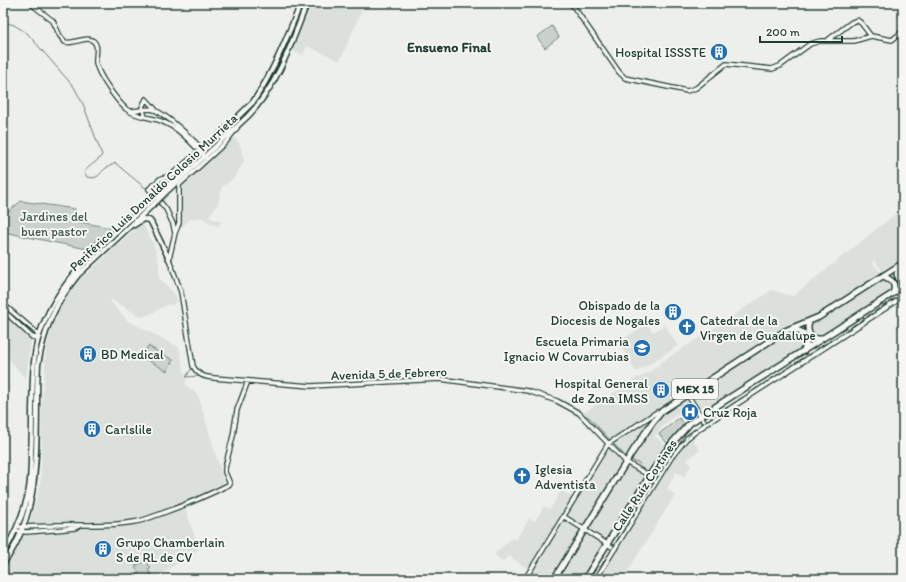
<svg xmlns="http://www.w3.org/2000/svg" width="906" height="582" viewBox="0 0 906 582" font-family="Itim,sans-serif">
  <rect width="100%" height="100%" fill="#edefea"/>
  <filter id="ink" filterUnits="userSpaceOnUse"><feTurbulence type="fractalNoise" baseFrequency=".025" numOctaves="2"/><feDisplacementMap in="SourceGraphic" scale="8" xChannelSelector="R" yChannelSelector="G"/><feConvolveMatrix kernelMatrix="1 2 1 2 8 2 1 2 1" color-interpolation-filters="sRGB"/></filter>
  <g filter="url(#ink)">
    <path fill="#dce0db" d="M310,3h55l-25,58 -33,-15 -4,9 -13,-5z
      M233,138l3,1 4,6 4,16 -10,17 -12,9 -4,17 -10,13 13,5 -3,5 -18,-10 -11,3 -8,8 1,-12 -2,-30z
      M903,208v51l-20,13 -9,-12 -2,2 13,16 5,1 2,11 -188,120 -5,-3 -4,-6 -19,14 -13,11 -8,10 10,9 -17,26 -23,-12 -42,-46 55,-36 1,1 18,-11 3,3 -3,-5 115,-75 21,6z
      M142,222l13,26 4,16v11l-1,2 16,16 4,8 -8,5 -1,-2 -20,11 -8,2 -29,-17 -2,1 18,20 51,26 7,34 -1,3 13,11 27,90 -19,10 -41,15 20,-3 14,42 -45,30h-151v-18l22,-26 75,-13 -36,-1 -35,4 11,-39 1,-14 1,-65 4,-56 4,-19 12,-28 15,-23 14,-11z
      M3,313l28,27 -5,39 -23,-27z
      M647,324l6,8 12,-7 13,21 -42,26 -18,-30z
      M691,437l9,13 -13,10 4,4 -6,13 -9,-5 -9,17 8,6 -52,84h-25l75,-120z
      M608,448l15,14 24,14 -65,103h-54z
      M561,491l11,6 -44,72 -19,-13 -7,6 -8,-8 18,-16 4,2 13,-21 6,2 9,-15 6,3z"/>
    <path fill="#cbd2cc" stroke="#758880" d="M552,26l7,11 -14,11 -8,-11z
      M21,201l54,8 -1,12 37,7 -24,21 -84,-17v-16z
      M148,346l25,14 -6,11 -25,-14z
      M679,418l6,7 -18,18 -8,-9z
      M146,561l5,7 -3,2 5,7 -7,2h-7l-2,-5 2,-1 -4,-7z"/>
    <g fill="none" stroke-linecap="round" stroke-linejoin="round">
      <path stroke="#6c7e77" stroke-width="1" d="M3,24l4,-1 7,2 13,8 47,54 9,17 19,51c-5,8 -14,10 -18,18l3,4c12,3 11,-3 19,-9 3,-2 7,-3 9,-5l29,24 3,1
        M160,199l4,5
        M191,366l1,2 -6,9 14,-1
        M434,378h13
        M233,381l12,2
        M249,383l22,1
        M492,384l26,4
        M530,390l6,2
        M582,414l7,3 21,23
        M612,442l14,15
        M631,460l9,4"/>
      <defs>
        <path id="minor" d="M30,3l23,18 7,15 5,6c9,3 19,-6 27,-2 8,5 3,15 4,23 2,12 21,38 30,46 9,7 17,7 28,10 6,1 12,4 17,7 11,5 27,24 36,33
          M571,3l48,69 6,6 62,13 9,-3 30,-24 46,5 8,-3 30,-22 10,-3h34l17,-5 21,4 11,-9
          M828,40l24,-18 5,-2 4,3 10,13
          M129,111c8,0 15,-2 22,-2 13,2 42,31 52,41
          M145,117l-3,-10 4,-8 9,10
          M202,149l-31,26 -11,4 -11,10 17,20 7,15 2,9 -6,26 12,33 12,74c5,9 11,11 21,12l97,8 129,-7 88,12 29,10 22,12 47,49 24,14
          M175,233l4,-10v-38l47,-43 11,-14
          M3,304l33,28 3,5 -4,1 -3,-1 -29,-27
          M687,394l19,30
          M563,516l52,33
          M55,525c26,-1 52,2 79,-3 9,-1 17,-5 26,-8 25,-9 47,-18 70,-30l-5,-12v-4l8,-32 4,-26 11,-29
          M20,527l33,-1
          M55,530l20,-2 4,-2
          M16,531l10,1 27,-2
          M525,579l83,-135 49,-32
          M596,579l75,-121 16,-20 19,-14 197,-127"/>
        <path id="major" d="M162,191l91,-89c21,-31 34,-65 48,-99
          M164,194l84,-78c30,-31 44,-74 59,-113
          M134,225l9,-6 6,1 2,2 18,37
          M3,554c10,-17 19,-36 24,-56 4,-14 4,-30 4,-45 1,-15 1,-30 1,-45 1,-24 0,-50 7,-72 19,-60 71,-98 115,-138
          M3,564c43,-57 31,-132 35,-199 6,-36 17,-62 40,-90l79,-74"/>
        <path id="highway" d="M902,266l-3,3 -2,5 2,5 4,3
          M883,276c8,3 14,8 10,17
          M809,322c-3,10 1,18 12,17
          M791,329c15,2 18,9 13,22
          M554,579l79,-128 19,-28 10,-12 123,-80 34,-14 84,-54
          M585,579l76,-121 12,-16 17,-19 213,-136"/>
      </defs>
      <use href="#minor" stroke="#1f3d34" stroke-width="6"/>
      <use href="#major" stroke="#1f3d34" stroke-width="7"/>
      <use href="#highway" stroke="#1f3d34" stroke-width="8"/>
      <use href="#minor" stroke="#f6f6f2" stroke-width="3.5"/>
      <use href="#major" stroke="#f6f6f2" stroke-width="4"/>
      <use href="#highway" stroke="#f6f6f2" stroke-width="5"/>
      <path stroke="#1f3d34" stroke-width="1" stroke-dasharray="6 3" stroke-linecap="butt" d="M593,579l84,-132 23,-22 203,-132"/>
      <defs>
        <path id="major-bridge" d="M154,198l8,-7
          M157,201l7,-7"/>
      </defs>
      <use href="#major-bridge" stroke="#1f3d34" stroke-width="7" stroke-linecap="butt"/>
      <use href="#major-bridge" stroke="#f6f6f2" stroke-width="4"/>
    </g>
  </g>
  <defs>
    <symbol id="building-disc" viewBox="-11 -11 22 22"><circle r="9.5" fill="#1f6fb2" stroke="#f6f6f2"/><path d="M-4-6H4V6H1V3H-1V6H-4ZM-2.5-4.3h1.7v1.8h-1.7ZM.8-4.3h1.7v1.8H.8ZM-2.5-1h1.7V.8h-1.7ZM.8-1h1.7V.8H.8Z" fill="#fff"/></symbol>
    <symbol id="church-disc" viewBox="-11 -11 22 22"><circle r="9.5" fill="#1f6fb2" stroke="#f6f6f2"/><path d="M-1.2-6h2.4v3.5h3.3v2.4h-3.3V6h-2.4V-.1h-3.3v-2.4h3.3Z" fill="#fff"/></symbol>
    <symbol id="school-disc" viewBox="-11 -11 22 22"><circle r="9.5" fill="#1f6fb2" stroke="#f6f6f2"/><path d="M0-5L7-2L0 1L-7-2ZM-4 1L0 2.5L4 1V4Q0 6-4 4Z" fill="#fff"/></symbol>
    <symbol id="hospital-disc" viewBox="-11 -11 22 22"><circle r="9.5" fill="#1f6fb2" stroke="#f6f6f2"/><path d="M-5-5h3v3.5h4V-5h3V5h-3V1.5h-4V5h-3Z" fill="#fff"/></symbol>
  </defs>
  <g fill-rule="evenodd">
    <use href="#building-disc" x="709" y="42" width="20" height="20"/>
    <use href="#building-disc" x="663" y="302" width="20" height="20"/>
    <use href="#church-disc" x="677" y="317" width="20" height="20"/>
    <use href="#school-disc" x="632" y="338" width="20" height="20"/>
    <use href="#building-disc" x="78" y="344" width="20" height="20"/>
    <use href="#building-disc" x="651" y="380" width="20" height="20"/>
    <use href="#hospital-disc" x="680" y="402" width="20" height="20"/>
    <use href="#building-disc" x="82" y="419" width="20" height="20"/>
    <use href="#church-disc" x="512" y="466" width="20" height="20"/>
    <use href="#building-disc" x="93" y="539" width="20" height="20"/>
  </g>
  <g text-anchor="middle" stroke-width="4" stroke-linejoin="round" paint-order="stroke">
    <rect fill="#f6f6f2" stroke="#60746d" stroke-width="1" x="672" y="379" width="46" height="20" rx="3"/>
    <g font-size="12" font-weight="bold" fill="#1f3d34">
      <text x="695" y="393">MEX 15</text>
    </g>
    <g font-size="13" fill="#1f3d34" stroke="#f6f6f2" text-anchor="start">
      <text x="706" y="57" text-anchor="end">Hospital ISSSTE</text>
      <text x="660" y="310" text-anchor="end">Obispado de la<tspan x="660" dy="15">Diocesis de Nogales</tspan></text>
      <text x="700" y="325">Catedral de la<tspan x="700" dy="15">Virgen de Guadalupe</tspan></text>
      <text x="629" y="346" text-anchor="end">Escuela Primaria<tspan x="629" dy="15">Ignacio W Covarrubias</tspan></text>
      <text x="101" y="359">BD Medical</text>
      <text x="648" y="388" text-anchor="end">Hospital General<tspan x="648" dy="15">de Zona IMSS</tspan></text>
      <text x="703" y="417">Cruz Roja</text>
      <text x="105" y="434">Carlslile</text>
      <text x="535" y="474">Iglesia<tspan x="535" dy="15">Adventista</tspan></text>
      <text x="116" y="547">Grupo Chamberlain<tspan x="116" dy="15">S de RL de CV</tspan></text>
    </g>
    <g font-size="13" fill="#1f3d34" stroke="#f6f6f2">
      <text transform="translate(153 192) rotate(-43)" y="5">Periférico Luis Donaldo Colosio Murrieta</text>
      <text transform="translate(389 373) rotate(-2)" y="5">Avenida 5 de Febrero</text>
      <text transform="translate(644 485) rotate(-57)" y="5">Calle Ruíz Cortines</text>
    </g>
    <g font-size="13" fill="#415b52" stroke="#f6f6f2">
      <text x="54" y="221">Jardines del<tspan x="54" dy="15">buen pastor</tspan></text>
    </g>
    <g font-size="14" font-weight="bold" fill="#1f3d34" stroke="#f6f6f2">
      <text x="449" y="52">Ensueno Final</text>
    </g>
  </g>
  <rect width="906" height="582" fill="none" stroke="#f6f6f2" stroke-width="16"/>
  <rect x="8" y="8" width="890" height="566" fill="none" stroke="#1f3d34" stroke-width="1.5" filter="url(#ink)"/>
  <path d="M760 36v6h82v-6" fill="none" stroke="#1f3d34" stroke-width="2"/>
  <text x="766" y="36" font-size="12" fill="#1f3d34" stroke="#f6f6f2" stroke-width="3" paint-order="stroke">200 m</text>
</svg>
